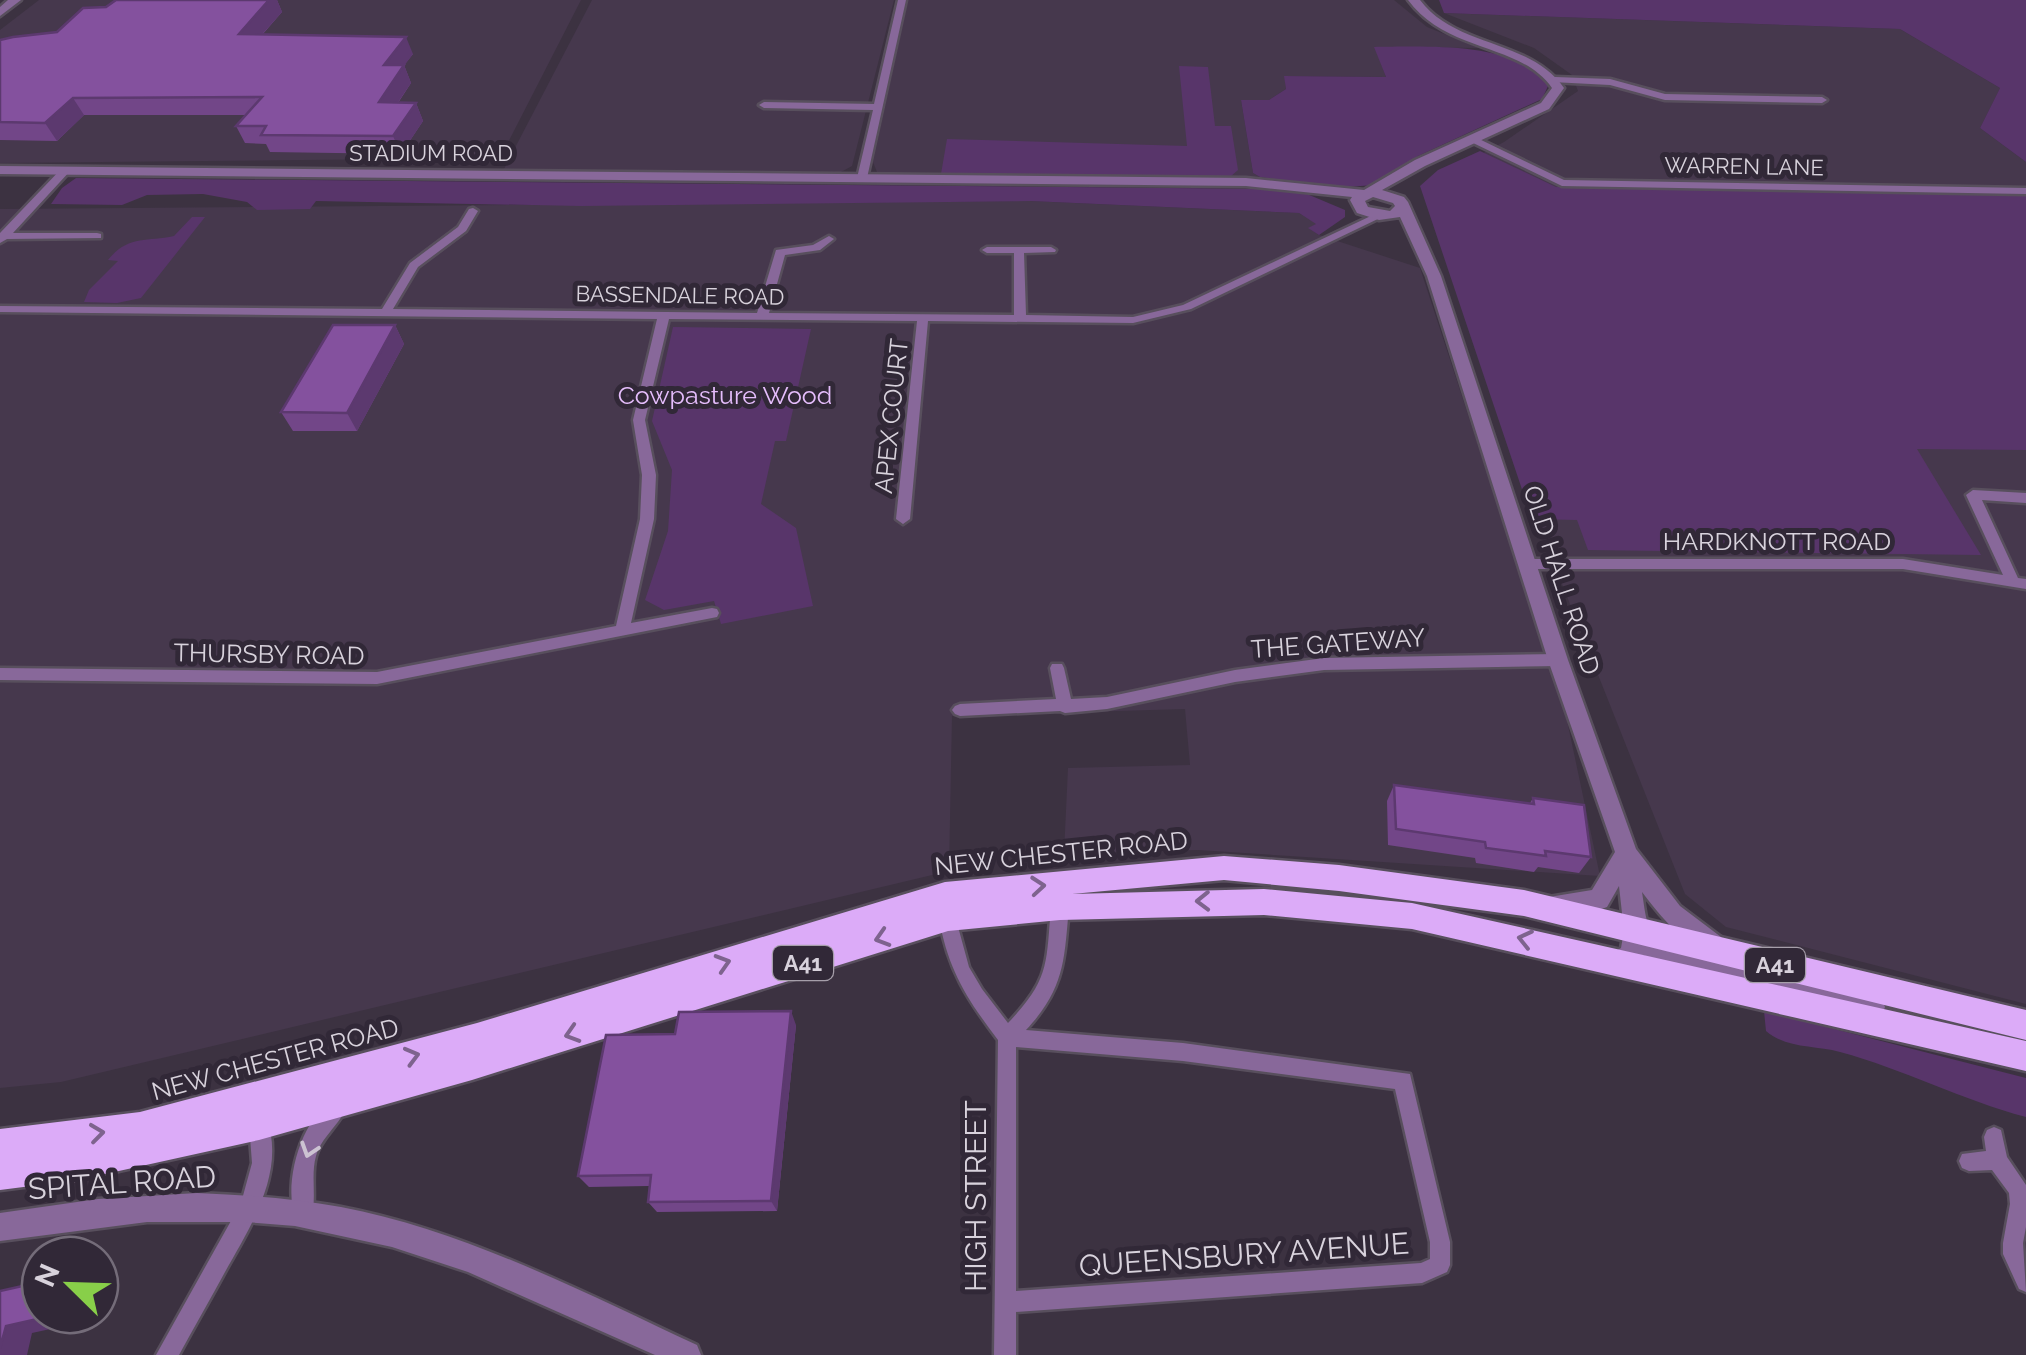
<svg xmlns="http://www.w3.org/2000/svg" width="2026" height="1355" viewBox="0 0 2026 1355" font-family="Raleway,sans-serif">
  <rect width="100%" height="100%" fill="#3c3241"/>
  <path fill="#46384d" d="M39,0h542l-81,158 -500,5v-133z
    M592,0h302l-42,166 -11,6 -337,-3z
    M908,0h486l33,27 52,21 -104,-1 11,30 -101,-1 1,13 -17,11h-28l12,73 7,4 -383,-5 -4,-10z
    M1444,13l456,16 100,59 -20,40 46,34v842l-300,-77 -41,-33 -140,-353 -117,-359 76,-40 74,-51 -6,-16 -38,-27z
    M1030,201l269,12 18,11 -8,4 10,7 101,33 145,443 35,165 -402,-26 -134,3 4,-85 122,-3 -5,-56 -233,7 -3,155 -888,211 -61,6v-879z"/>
  <path fill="#58356a" d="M1439,0h587v162l-46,-34 20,-40 -100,-59 -456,-16z
    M1374,47c47,0 146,-7 174,39l-6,13 -124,57 -45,29 -36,3 -77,-11 -7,-4 -12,-73h28l17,-11 -2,-13 102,1z
    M1179,66l29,1 7,59h16l7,44 -8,7 -289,-3 6,-35 240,7z
    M1480,151l76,36 470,6v257l-109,-1 64,106 -393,-5 -11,-30 -45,-1 -112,-333 18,-16z
    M76,178l1205,11 26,5 38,16v7l-26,18 -11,-7 8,-4 -17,-11 -269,-12 -449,5 -265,-5 -6,8 -53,1 -10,-8 -44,-8 -56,1 -25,10 -71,-1 11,-16z
    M192,217h13l-64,81 -24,5 -33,-1 5,-12 29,-29 -10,-1c20,-25 38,-18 66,-24z
    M673,327l138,2 -25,112h-11l-14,63 35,24 17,78 -92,18 -7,-23 -50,9 -19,-10 23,-69 4,-61 -20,-49z
    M1764,1011l262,67v39c-64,-17 -123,-48 -186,-65 -26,-7 -53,-3 -74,-21z"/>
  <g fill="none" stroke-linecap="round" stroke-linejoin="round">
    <defs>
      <path id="minor" d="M898,0h8l-39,178 -5,3 -5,-3 16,-68 -109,-2 -5,-3 5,-3 110,2z
        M1555,77l55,2 55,15 157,3 5,3 -5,3 -157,-3 -55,-15 -58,-3 -2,-2z
        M1469,137h6l89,43 462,8v6l-464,-8 -93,-45z
        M62,168l9,2 -58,63h84l4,1v4l-94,1 -7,4v-10z
        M473,208l5,3 -12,20 -48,36 -25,42 364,4 19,-63 37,-5 16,-9 5,3 -14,11 -35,5 -16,58 245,2v-62h-27l-5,-3 5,-3h64l5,3 -1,2 -31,1 2,62 107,2 50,-12 192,-91 9,2 -193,93 -58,14 -205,-2 -18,198 -7,5 -7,-5 21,-198 -248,-2 -24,101 11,55 -2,44 -23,104 81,-15 5,1 2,4 -2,4 -340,67 -377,-4v-12l377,4 239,-46 24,-107 2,-44 -9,-55 24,-101 -657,-7v-6l382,3 28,-46 48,-36 11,-18z
        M1973,490l53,3v10l-44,-3 36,78 8,1v10l-123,-20h-376l-7,-5 7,-5h376l100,16 -37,-80z
        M1558,654l5,2 2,4 -2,4 -5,2 -234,4 -89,12 -128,27 -42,4 -5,-2 -100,5 -5,-2 -3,-4 3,-4 5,-2 96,-5 -6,-31 2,-4h10l2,4 7,31 36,-2 128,-27 89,-12z
        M1060,899l6,2 3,6c-5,54 -4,81 -43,123l157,13 227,31 40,168v23l-3,7 -25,11 -406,29v43h-22l4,-315c-31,-41 -50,-70 -59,-122l3,-6 6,-2 6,2 15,55 13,22 26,34c42,-44 38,-59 43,-116l3,-6zM1016,1047l167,14 212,28 35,153v17l-9,4 -405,28z
        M336,1099l7,3 3,7c-8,17 -25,29 -30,47 -6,21 2,45 -6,64l-7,3 -7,-3c-14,-34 5,-105 40,-121z
        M259,1114l7,3c21,54 -16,110 -41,155 -15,28 -31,55 -46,83h-23l85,-152 11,-40 -3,-39 3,-7z
        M1994,1127l7,3 6,27 19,28v42l-3,16 3,49 -7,-3 -16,-35v-11l7,-39 -1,-11 -17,-23 -23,1 -7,-3 -3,-7 3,-7 24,-3 -2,-14 3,-7z"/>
      <path id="tertiary" d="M8,0h13l-21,16v-9z
        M1408,0h12c36,48 110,39 144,88l-15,21 -124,57 -43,24 22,7 4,5 33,74 127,384 68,189 44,57 41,31 4,8 -4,8 -8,3c-29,-11 -52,-39 -71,-64 5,32 3,40 33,55l198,48 9,4 3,8 -3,8 -9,4 -201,-51 -29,-13c-5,10 -13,13 -23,17l-8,-3 -4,-8 4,-8 9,-5 3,-17 -5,-45 -12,21c-16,6 -42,10 -58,4l-3,-7 3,-7 43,-7 23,-38 -67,-192 -121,-384 -27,-59 -21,3 -22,-7 -7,-13 2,-3 -106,-11 -1246,-12v-8l1246,12 118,12 51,-30 126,-57 11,-15c-31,-45 -105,-35 -144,-88zM1373,197l20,6 2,3 -5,5 -22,-4 -3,-6z
        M197,1193c48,2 96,5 144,14 125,24 242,85 356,138l4,10h-46l-187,-83 -76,-25 -97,-21 -49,-4h-99l-147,19v-28l98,-14z"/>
      <path id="trunk" d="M1224,856l115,9 185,25 502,120v30l-502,-124 -185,-25 -115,-11 -152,14 192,-5 148,14 614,138v30l-614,-142 -148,-14 -204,5 -112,11 -476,149 -213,60 -181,40 -78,10v-61l140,-17 337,-89 468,-141z"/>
    </defs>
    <use href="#minor" stroke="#584f5d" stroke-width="5"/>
    <use href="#tertiary" stroke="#584f5d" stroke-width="5"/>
    <use href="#trunk" stroke="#584f5d" stroke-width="5"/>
    <use href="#minor" fill="#88689a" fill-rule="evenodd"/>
    <use href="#tertiary" fill="#88689a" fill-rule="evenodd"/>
    <use href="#trunk" fill="#dcabf8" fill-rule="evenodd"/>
  </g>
  <path fill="#724688" d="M116,0h161l5,12 -20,23 151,19 -9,11 7,18 -13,20h18l7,18 -22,33 -131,-2 -4,-8 -21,-1 -9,-17 10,-11h-162l-27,26 -57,-1v-100l57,-8 49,-25z
    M395,325l9,19 -47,87h-64l-12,-19z
    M1394,785l136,18 3,-5 58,59 -12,16 -41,-6 -4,5 -58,-9 -1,-5 -87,-13 -1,-44z
    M796,1025l-19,186 -120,1 -9,-10 1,-16 -60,1 -11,-11 97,-142z"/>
  <path fill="#5c396f" d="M269,0h8l5,12 -35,39 -8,-17z
    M406,37l7,17 -22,29 -7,-18z
    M404,65l7,18 -25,37 -7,-18z
    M73,98l11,17 -27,26 -12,-18z
    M416,103l7,18 -22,33 -8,-18z
    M395,325l9,19 -47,87 -10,-18z
    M791,1011l5,14 -19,186 -6,-10z
    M55,1315h33l-1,6 -55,12 -5,22h-27v-7l6,-22z"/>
  <path fill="#84519e" stroke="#5c396f" stroke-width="2.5" d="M116,0h153l-30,34 167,3 -22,28h20l-25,37 37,1 -23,33 -132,-1 5,-9h-30l26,-29 -189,1 -28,25 -45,-1v-82l13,-3 44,-5 26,-24 23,-1z
    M333,325h62l-48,88 -66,-1z
    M1394,785l140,19 -1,-6 51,7 7,52 -46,-6 1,5 -60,-8 -1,-6 -89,-13z
    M791,1011l-20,190 -123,1 3,-27 -73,1 28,-141 69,-1 4,-22z
    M40,1282v33h15l-49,11 -6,22v-57z"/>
  <defs><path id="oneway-chevron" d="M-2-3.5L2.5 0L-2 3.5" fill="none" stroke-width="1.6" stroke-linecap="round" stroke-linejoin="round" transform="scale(2.5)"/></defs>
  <g stroke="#7e638e">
    <use href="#oneway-chevron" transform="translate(1038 886) rotate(-5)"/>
    <use href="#oneway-chevron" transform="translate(1203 901) rotate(179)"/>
    <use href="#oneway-chevron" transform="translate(882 938) rotate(163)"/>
    <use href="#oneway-chevron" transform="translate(1525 939) rotate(-167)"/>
    <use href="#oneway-chevron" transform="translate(723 963) rotate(-17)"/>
    <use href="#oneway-chevron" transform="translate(572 1034) rotate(163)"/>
    <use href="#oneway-chevron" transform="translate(412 1056) rotate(-15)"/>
    <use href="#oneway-chevron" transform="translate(97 1133) rotate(-7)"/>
  </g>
  <use stroke="#ccc2d2" href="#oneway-chevron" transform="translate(309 1150) rotate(108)"/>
  <g text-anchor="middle" stroke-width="10" stroke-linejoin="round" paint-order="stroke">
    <g font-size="22" fill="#d8d2dc" stroke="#312837">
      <text x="431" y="161">STADIUM ROAD</text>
      <text transform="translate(1744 166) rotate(1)" y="8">WARREN LANE</text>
      <text transform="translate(680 295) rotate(1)" y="8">BASSENDALE ROAD</text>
    </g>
    <g fill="#312837" stroke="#a69faa" stroke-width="2.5">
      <rect x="773" y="946" width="60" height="34" rx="8"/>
      <rect x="1745" y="948" width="60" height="34" rx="8"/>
    </g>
    <g font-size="22" font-weight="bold" fill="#d8d2dc">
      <text x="803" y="971">A41</text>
      <text x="1775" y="973">A41</text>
    </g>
    <g font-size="25" fill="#e5bdfc" stroke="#312837">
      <text x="725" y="404">Cowpasture Wood</text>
    </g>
    <g font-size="25" fill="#d8d2dc" stroke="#312837">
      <text transform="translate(891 416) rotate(-84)" y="9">APEX COURT</text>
      <text x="1777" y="550">HARDKNOTT ROAD</text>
      <text transform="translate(1562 580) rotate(72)" y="9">OLD HALL ROAD</text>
      <text transform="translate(1338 643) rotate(-4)" y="9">THE GATEWAY</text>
      <text transform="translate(269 654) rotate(1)" y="9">THURSBY ROAD</text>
      <text transform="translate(1061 853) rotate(-6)" y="9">NEW CHESTER ROAD</text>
      <text transform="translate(275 1059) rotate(-15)" y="9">NEW CHESTER ROAD</text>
    </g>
    <g font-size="30" fill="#d8d2dc" stroke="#312837">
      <text transform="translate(122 1183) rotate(-4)" y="10">SPITAL ROAD</text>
      <text transform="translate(976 1196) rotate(-90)" y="10">HIGH STREET</text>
      <text transform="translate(1244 1255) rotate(-4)" y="10">QUEENSBURY AVENUE</text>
    </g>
  </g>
  <g transform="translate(70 1285) rotate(293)"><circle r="48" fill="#312837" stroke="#746c79" stroke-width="2.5"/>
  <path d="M0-8L18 38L0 25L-18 38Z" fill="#88cf49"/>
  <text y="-15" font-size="28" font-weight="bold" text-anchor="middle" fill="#d8d2dc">N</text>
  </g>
</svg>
